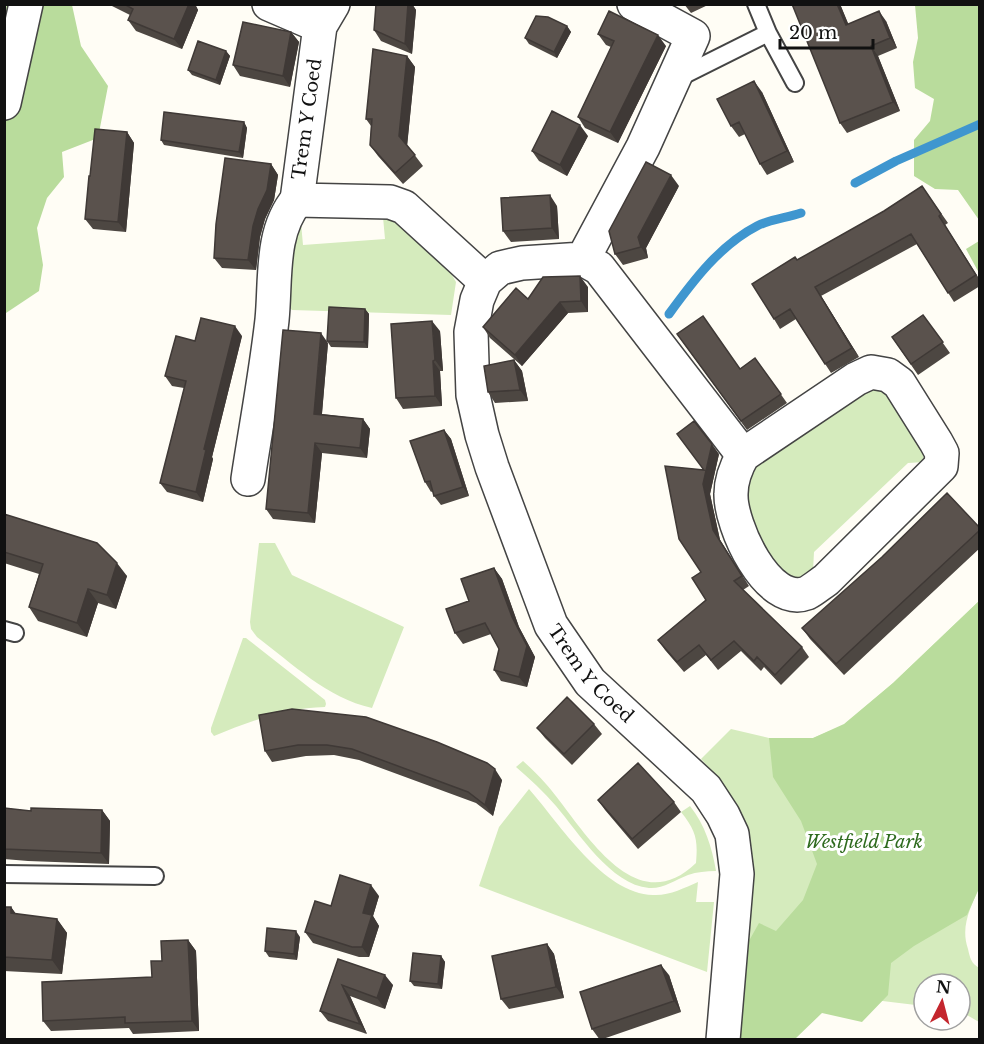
<svg xmlns="http://www.w3.org/2000/svg" width="984" height="1044" viewBox="0 0 984 1044" font-family="'Libre Baskerville',serif">
  <rect width="100%" height="100%" fill="#fffdf5"/>
  <path fill="#d5ebbd" d="M391,216l58,54 7,12 -5,33 -159,-5 -5,-5 1,-71 13,-11 2,22 82,-6 -2,-22z
    M866,388l19,1 38,55 1,18 -16,1 -94,89 -1,19c-11,8 -19,7 -32,4l-36,-60 2,-37 7,-14z
    M259,543h16l17,32 112,52 -32,81c-45,-10 -79,-44 -115,-71l-6,-8 -1,-7z
    M979,601l1,285c-9,21 -20,40 -12,63 2,9 3,14 11,19v54l-19,-11v-27h-36v22l-182,-22 -4,-174 -17,-29 -20,-22 30,-30 38,9h44l31,-13 49,-42z
    M243,638h3l79,62 1,4 -1,3c-39,1 -75,14 -111,29l-3,-4v-4z
    M523,761c8,7 16,15 23,23 36,41 87,140 150,79 2,-24 0,-32 -15,-51l9,-6c15,19 22,41 26,65 -10,0 -19,1 -28,4 -13,5 -25,14 -39,13 -38,-3 -71,-56 -93,-82 -12,-14 -26,-27 -40,-39z
    M529,789c31,35 74,105 124,106 16,1 31,-7 45,-13l-2,20h18l-7,70 -228,-86 20,-59z"/>
  <path fill="#b9dc9c" d="M5,5h67l9,41 27,40 -10,52 -36,14 2,25 -17,21 -10,30 6,37 -4,26 -33,22 -1,3z
    M915,5h64v215l-21,-30 -23,-1 -21,-13v-36l16,-19 4,-22 -19,-11 -2,-26 5,-24z
    M979,241v32l-13,-24z
    M979,601l1,285 -13,29 -53,31 -23,17 -3,32 -26,27 -40,-9 -27,26 -58,1 8,-92 14,-25 17,8 27,-31 14,-36 -16,-43 -28,-44 -4,-39h44l31,-14 49,-41z"/>
  <g fill="none" stroke-linecap="round" stroke-linejoin="round">
    <path stroke="#3f96cf" stroke-width="9" d="M855,183l41,-22 84,-37
      M669,314c24,-33 51,-69 88,-88 14,-7 29,-8 44,-13"/>
    <defs>
      <path id="service" d="M756,4l12,29 27,50
        M676,79l92,-46
        M4,630l11,3
        M4,874l151,2"/>
      <g id="minor">
        <path d="M269,4l51,22"/>
        <path d="M333,4l-13,22 -23,174 93,2 14,5 81,74"/>
        <path id="s1" d="M634,4l59,32 -50,111 -60,112 -61,4 -22,5 -15,13 -8,19 -6,32 2,63 9,40 10,32 59,158 39,57 116,107 17,26 9,19 5,40 -14,166"/>
        <path d="M583,259l16,9 144,187"/>
        <path d="M871,372l17,3 11,8 37,59 6,11 -1,13 -115,114c-6,4 -13,10 -19,13 -40,15 -77,-69 -76,-99 0,-14 5,-27 12,-39l113,-76z"/>
        <path d="M248,479c8,-53 18,-106 24,-159 4,-40 -2,-88 25,-120"/>
      </g>
      <path id="tertiary" d="M4,103l22,-99"/>
    </defs>
    <use href="#service" stroke="#444" stroke-width="20"/>
    <use href="#minor" stroke="#444" stroke-width="36"/>
    <use href="#tertiary" stroke="#444" stroke-width="36"/>
    <use href="#service" stroke="#fff" stroke-width="16"/>
    <use href="#minor" stroke="#fff" stroke-width="33"/>
    <use href="#tertiary" stroke="#fff" stroke-width="33"/>
  </g>
  <path fill="#4d4742" d="M108,4h87l3,6 -16,39 -46,-18 -8,-11 2,-5z
    M376,4h36l4,6 -4,44 -31,-13 -7,-11z
    M684,4h26l-19,9z
    M840,4l8,20 38,-3 11,27 -19,8 22,55 -53,22 -7,-10z
    M567,26l4,6 -14,26 -28,-14 -4,-6z
    M291,32l8,10 -9,45 -50,-11 -7,-11z
    M598,34l68,12 -48,97 -33,-15 -7,-11 33,-70 -5,-2z
    M226,51l4,5 -10,29 -28,-10 -4,-5z
    M407,56l8,11 -8,78 16,21 -20,18 -25,-28 -8,-11 1,-19 -5,-7z
    M762,92l32,70 -27,13 -7,-11 -15,-30 -6,3 -8,-11z
    M244,122l3,6 -4,30 -79,-13 -3,-5z
    M127,132l7,11 -8,89 -33,-3 -8,-10 5,-43z
    M588,136l-21,40 -28,-15 -7,-10z
    M271,164l7,11 -4,25 -9,19 -5,18 -4,33 -34,-2 -8,-10z
    M679,186l-33,62 2,10 -25,7 -8,-11z
    M922,186l26,37 -3,2 35,55v6l-26,16 -37,-58 -96,52 38,61 -28,16 -35,-54 -16,10 -6,-10 23,-59 87,-49z
    M557,206l2,33 -48,3 -8,-11z
    M588,287v25l-20,1 -46,53 -32,-28 -7,-11 45,-28z
    M365,309l4,5 -1,34 -37,-1 -4,-6z
    M923,315l27,38 -32,22 -26,-38z
    M440,331l3,40h-3l2,35 -39,3 -7,-11z
    M677,334l63,35 15,-11 32,45 -40,27z
    M242,336l-30,121 1,2 -10,43 -36,-10 -7,-9 24,-95 -12,-2 -7,-10 30,-35z
    M328,343l-6,71 41,5 7,10 -3,29 -45,-5 -7,70 -42,-4 -7,-10z
    M514,360l8,11 6,30 -33,2 -7,-11z
    M444,430l7,9 18,57 -28,9 -7,-9 -1,-5 -2,1 -6,-10z
    M719,454l-9,40 10,46 29,46 -6,4 59,57 7,10 -28,28 -17,-18 -3,4 -20,-20 -23,19 -12,-15 -22,17 -19,-22 -7,-10 48,-40 -5,-28 3,-102z
    M4,514l123,62 -11,33 -18,-6 -11,34 -49,-16 -9,-14 10,-33 -35,-11z
    M980,528v20l-136,127 -34,-36 -8,-11z
    M494,568l8,11 17,48 16,30 -8,30 -26,-6 -7,-11 5,-21 -8,-15 -28,10 -8,-11z
    M259,715l243,65 -9,36 -17,-13 -117,-43 -25,-5 -28,1 -34,6 -7,-11z
    M594,724l8,10 -30,31 -27,-27 -8,-10z
    M598,800l76,2 7,10 -43,37 -33,-39z
    M4,808l27,3 71,-1 8,11 -1,43 -81,-3 -24,-2z
    M379,896l-6,20 6,10 -10,31h-10l-46,-14 -8,-11 26,-26z
    M4,907h7l5,7 41,5 10,14 -5,41 -58,-3z
    M300,937l-3,23 -28,-3 -4,-6z
    M188,940l8,11 3,80 -66,3 -4,-6 -78,3 -8,-10 109,-44 10,-16z
    M547,944l7,10 10,44 -55,11 -8,-10z
    M441,956l4,6 -3,27 -28,-3 -4,-5z
    M338,959l55,26 -8,24 -35,-13 17,38 -39,-13 -8,-10z
    M669,975l12,37 -81,28 -8,-11z"/>
  <path fill="#3f3936" d="M189,4h6l3,6 -16,39 -8,-10z
    M408,4h4l4,6 -4,44 -7,-10z
    M837,4h3l13,31 -7,-10z
    M879,11l7,10 11,27 -7,-10z
    M567,26l4,6 -14,26 -3,-6z
    M291,32l8,10 -9,45 -7,-11z
    M658,35l8,11 -48,97 -8,-11z
    M871,46l7,10 22,55 -7,-9z
    M226,51l4,5 -10,29 -4,-5z
    M407,56l8,11 -8,80 -8,-11z
    M754,81l8,11 32,70 -7,-11z
    M244,122l3,6 -4,30 -4,-6z
    M580,125l8,11 -21,40 -7,-11z
    M127,132l7,11 -8,89 -8,-10z
    M271,164l7,11 -4,25 -9,19 -5,18 -4,33 -8,-10 5,-34z
    M671,175l8,11 -33,62 2,10 -7,-11 -3,-10z
    M550,195l7,11 2,33 -7,-11z
    M580,276l8,11v25l-7,-11z
    M815,287l6,9 38,61 -7,-9z
    M560,302l8,11 -46,53 -7,-11z
    M365,309l4,5 -1,34 -4,-6z
    M432,321l8,10 3,40 -8,-11z
    M235,326l7,10 -30,121 1,2 -10,43 -7,-10 8,-43z
    M321,333l7,10 -7,81 -7,-10z
    M514,360l8,11 6,30 -8,-11z
    M433,361l7,10 2,35 -7,-10z
    M363,419l7,10 -3,29 -7,-10z
    M444,430l7,9 18,57 -6,-9z
    M315,443l7,10 -7,70 -7,-10z
    M712,444l7,10 -9,40 10,46 29,46 -36,-56 -10,-46z
    M117,563l10,13 -11,33 -9,-14z
    M494,568l8,11 17,48 16,30 -8,30 -8,-10 -7,-60z
    M88,589l10,14 -11,34 -10,-14z
    M495,769l7,11 -9,36 -8,-11z
    M102,810l8,11 -1,43 -8,-11z
    M371,885l8,11 -6,20 6,10 -10,31 -7,-10 1,-34z
    M11,907l10,14 -10,-8z
    M57,919l10,14 -5,41 -10,-14z
    M296,931l4,6 -3,23 -3,-6z
    M188,940l8,11 3,80 -7,-10z
    M547,944l7,10 10,44 -8,-11z
    M441,956l4,6 -3,27 -4,-5z
    M661,965l8,10 12,37 -7,-11z
    M385,975l8,10 -8,24 -8,-11z
    M342,985l8,11 17,38 -7,-10z"/>
  <path fill="#5a524d" stroke="#3f3936" stroke-width="1.5" d="M124,4h65l-15,35 -46,-19 5,-11z
    M376,4h32l-3,40 -31,-14z
    M792,4h45l9,21 33,-14 11,27 -19,8 22,56 -53,21z
    M609,11l49,24 -48,97 -32,-15 36,-76 -16,-7z
    M536,16l12,1 19,9 -13,26 -29,-14z
    M243,22l48,10 -8,44 -50,-11z
    M198,41l28,10 -10,29 -28,-10z
    M373,49l34,7 -8,80 16,19 -20,18 -25,-28 2,-26h-6z
    M754,81l33,70 -27,13 -21,-42 -8,4 -14,-27z
    M552,111l28,14 -20,40 -28,-14z
    M164,112l80,10 -5,30 -78,-12z
    M95,129l32,3 -9,90 -33,-3 4,-43h1z
    M225,158l46,6 -4,26 -9,19 -5,17 -5,34 -34,-2 2,-34z
    M646,162l25,13 -33,62 3,10 -26,7 -6,-23z
    M922,186l19,28 -2,2 37,59 -28,18 -37,-59 -96,53 37,61 -27,16 -35,-55 -16,10 -22,-35 43,-27 2,3 87,-49z
    M550,195l2,33 -49,3 -2,-33z
    M580,276l1,25 -21,1 -45,53 -32,-28 33,-39 12,11 15,-22z
    M329,307l36,2 -1,33 -37,-1z
    M923,315l20,27 -32,22 -19,-27z
    M703,316l37,53 15,-11 26,36 -40,27 -64,-87z
    M201,318l34,8 -31,123 2,1 -10,42 -36,-9 26,-102 -21,-5 11,-40 19,5z
    M432,321l3,39 -2,1 2,35 -39,2 -5,-74z
    M283,330l38,3 -7,81 49,5 -3,29 -45,-5 -7,70 -42,-4z
    M514,360l6,30 -32,2 -4,-26z
    M694,421l18,23 -9,40 10,46 29,46 -8,5 68,66 -27,28 -18,-18 -3,4 -20,-20 -23,19 -12,-15 -22,17 -19,-22 48,-40 -14,-22 9,-6 -22,-33 -14,-73 39,4 -27,-36z
    M444,430l19,57 -29,9 -4,-15 -5,1 -15,-41z
    M947,493l33,35v2l-144,134 -34,-36 80,-71z
    M4,514l93,29 20,20 -10,32 -19,-6 -11,34 -48,-16 14,-43 -39,-12z
    M494,568l18,49 15,29 -8,31 -25,-7 5,-21 -14,-26 -30,10 -9,-24 23,-8 -8,-22z
    M567,697l27,27 -30,30 -27,-26z
    M292,709l74,8 71,25 50,21 8,6 -10,36 -17,-13 -116,-43 -25,-4h-29l-33,6 -6,-36z
    M638,763l36,39 -42,37 -34,-39z
    M4,808l27,3v-3l71,2 -1,43 -97,-4z
    M340,875l31,10 -8,28 9,2 -10,32h-10l-47,-15 10,-31 16,5z
    M4,907h7v6l46,6 -5,41 -48,-3z
    M267,928l29,3 -2,23 -29,-3z
    M188,940l4,81 -67,2v-6l-82,4 -1,-39 110,-5 -1,-16h11l-1,-20z
    M547,944l9,43 -55,12 -9,-43z
    M413,953l28,3 -3,28 -28,-3z
    M338,959l47,16 -8,23 -35,-13 18,39 -40,-13z
    M661,965l13,36 -82,28 -12,-37z"/>
  <g text-anchor="middle" stroke-width="6" stroke-linejoin="round" paint-order="stroke">
    <g font-size="18" fill="#111" stroke="#fff">
      <text transform="translate(307 119) rotate(-82)" y="6">Trem Y Coed</text>
      <text dy="6" stroke="none"><textPath href="#s1" startOffset="842">Trem Y Coed</textPath></text>
    </g>
    <g font-size="18" font-style="italic" fill="#2f6b1f" stroke="#fff">
      <text x="864" y="848">Westfield Park</text>
    </g>
  </g>
  <rect width="984" height="1044" fill="none" stroke="#111111" stroke-width="12"/>
  <g transform="translate(942 1002) rotate(6)"><circle r="28" fill="#ffffff" stroke="#a0a0a0" stroke-width="1.5"/>
  <path d="M0-4.5L10 22L0 15L-10 22Z" fill="#c4262e"/>
  <text y="-9" font-size="16" font-weight="bold" text-anchor="middle" fill="#111111">N</text>
  </g>
  <path d="M780 39v9h93v-9" fill="none" stroke="#111111" stroke-width="3"/>
  <text x="789" y="39" font-size="18" fill="#111111" stroke="#ffffff" stroke-width="4.5" paint-order="stroke">20 m</text>
</svg>
